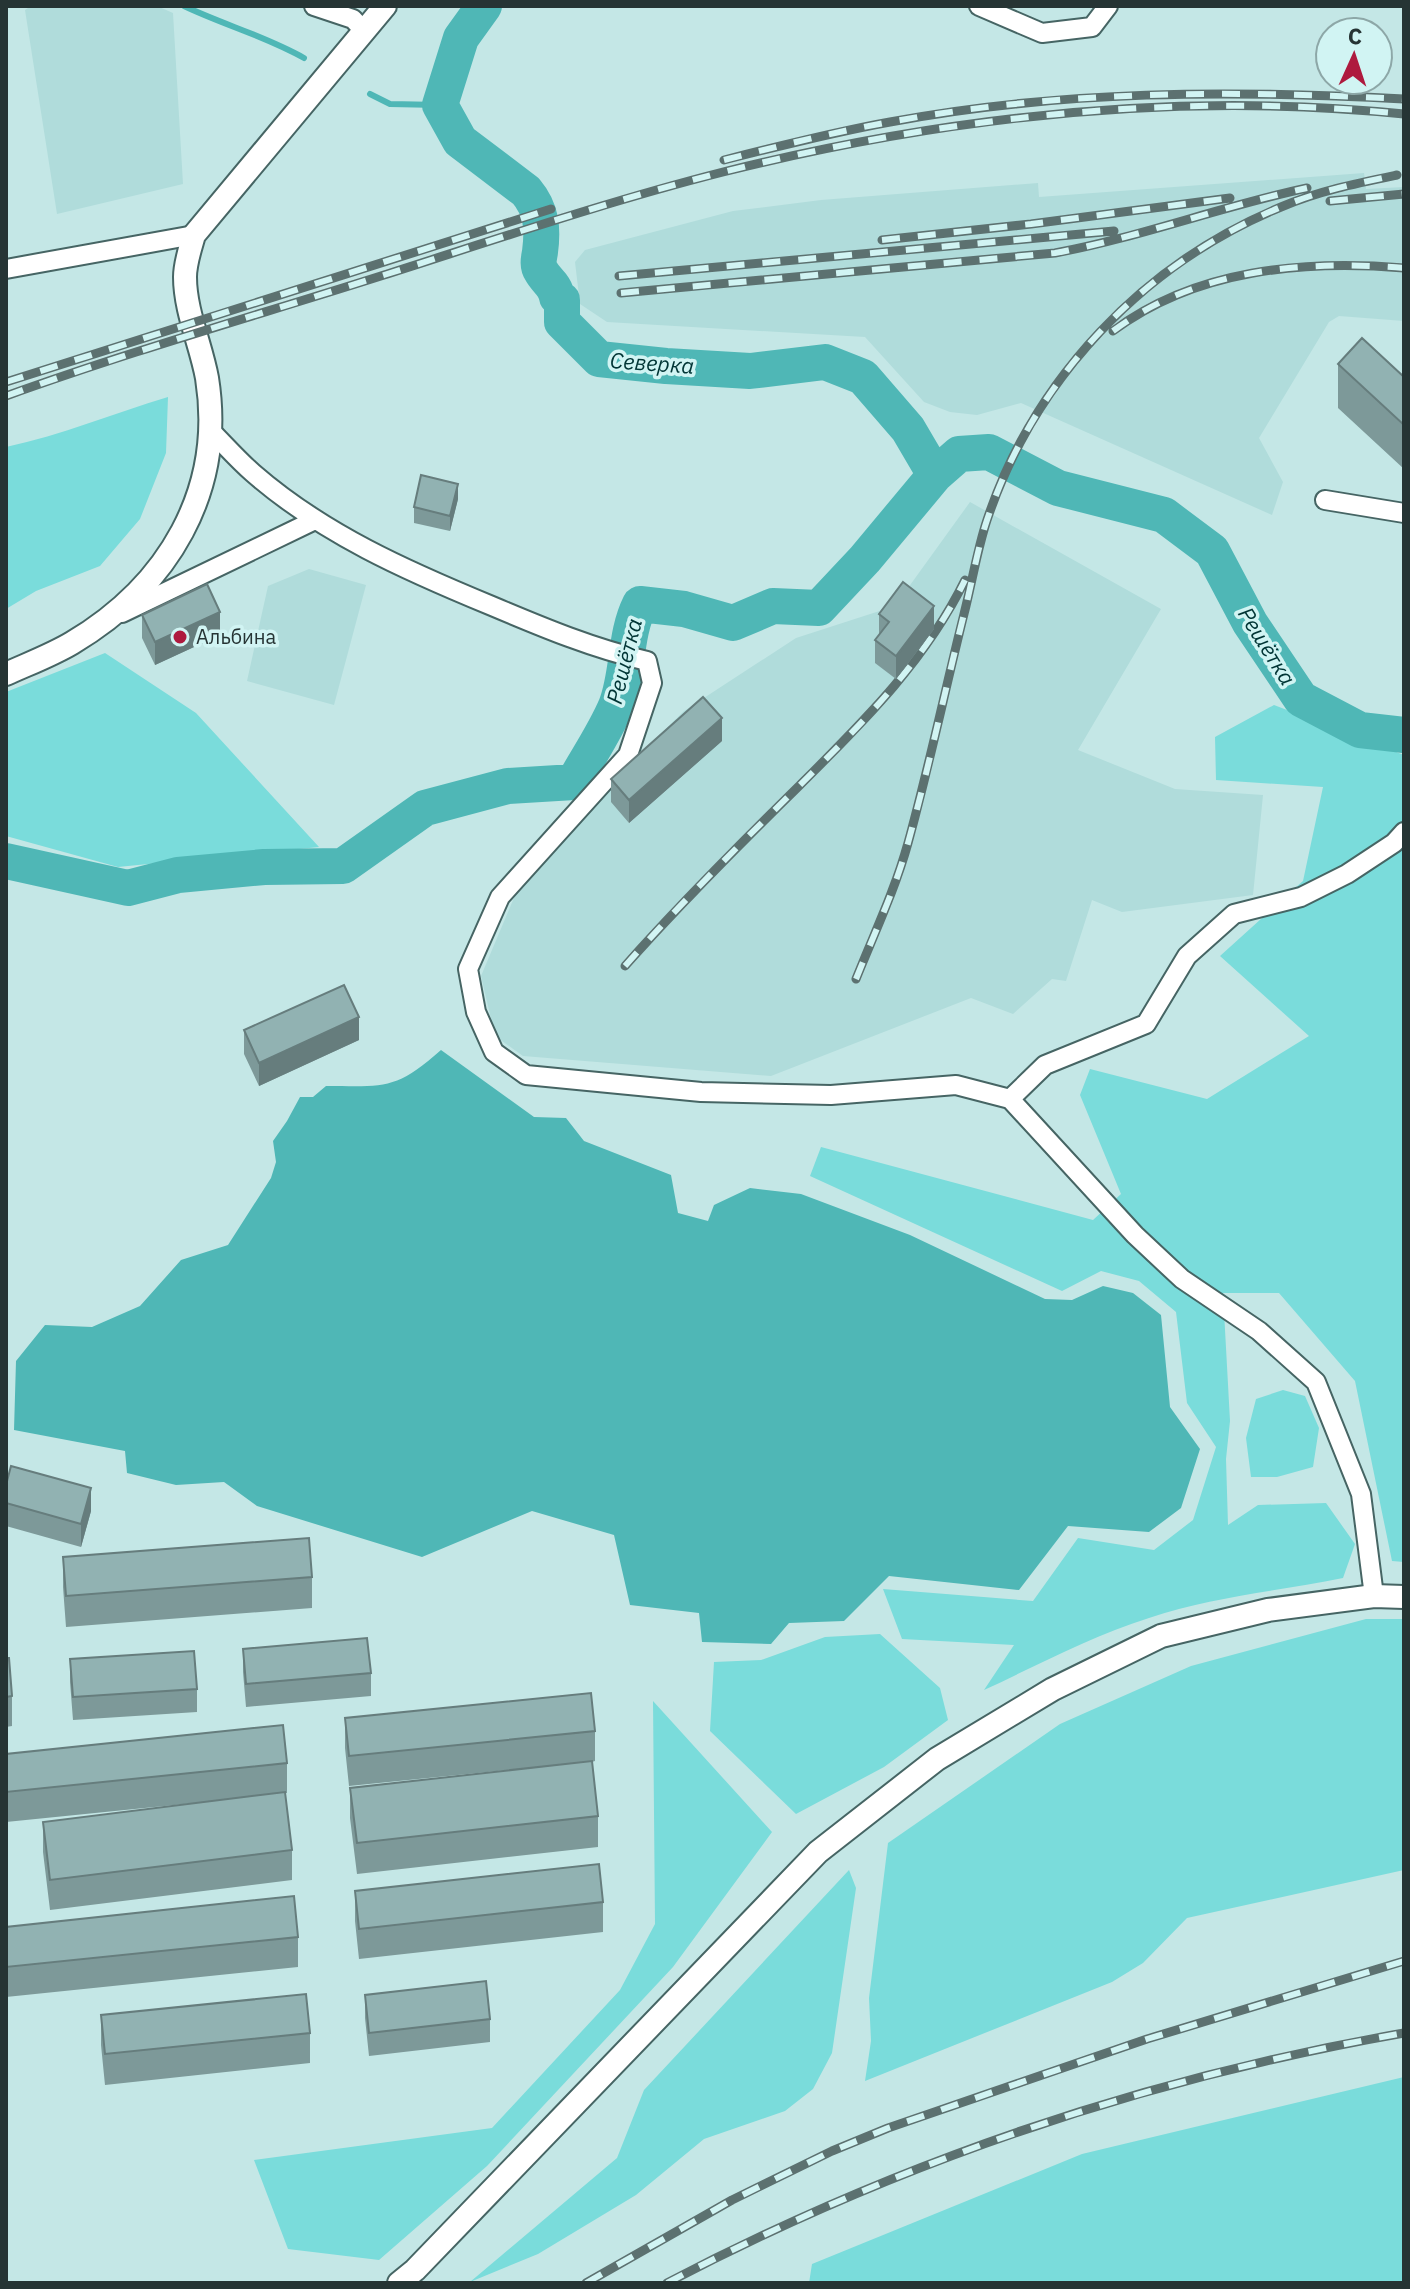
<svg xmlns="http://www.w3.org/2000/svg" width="1410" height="2289" viewBox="0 0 1410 2289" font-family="'IBM Plex Sans',sans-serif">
  <rect width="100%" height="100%" fill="#c4e7e6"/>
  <path fill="#b0dcdb" d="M31,6h126l16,7 10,171 -126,30 -32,-204z
    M1364,173l2,16 38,-2v134l-65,-5 -10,6 -70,116 24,44 -11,33 -251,-112 -44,12 -27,-3 -26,-10 -59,-65 -258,-15 -27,-18 -5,-42 10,-12 148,-39 88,-11 217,-17 1,14z
    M970,502l191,107 -83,141 97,39 88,6 -10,100 -131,17 -30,-12 -26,81 -14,-2 -39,35 -42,-16 -200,78 -248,-20 -28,-20 -14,-60 35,-83 62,-78 106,-104 112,-73 99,-32z
    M309,569l57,16 -32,120 -87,-24 21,-95z"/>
  <path fill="#7adcdb" d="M168,397l-2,56 -26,66 -40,47 -64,25 -30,18v-162c56,-12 108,-34 162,-50z
    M105,653l91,60 123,134 -201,20 -112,-31v-144z
    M1274,705l130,50v807l-12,-1 -37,-180 -76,-88h-56l7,128 -4,38 2,66 30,-20 68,-2 29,41 -12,34c-64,13 -132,19 -194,40 -57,18 -111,47 -165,72l30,-45 -112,-6 -19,-50 150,12 45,-63 76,12 39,-30 23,-73 -29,-44 -11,-91 -37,-31 -38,-10 -39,20 -252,-115 11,-29 272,73 28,-26 -41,-99 10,-26 117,30 102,-63 -89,-80 83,-75 20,-94 -107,-7 -1,-43z
    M1283,1390l22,6 14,32 -6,39 -36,10h-26l-5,-39 10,-39z
    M1366,1619h38v251l-217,48 -44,45 -31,19 -247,99 6,-40 -2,-43 19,-155 172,-119 131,-58z
    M880,1634l60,54 8,32 -64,47 -88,47 -86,-83 4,-69 47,-2 64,-23z
    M653,1701l119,131 -99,135 -186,199 -108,94 -91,-11 -34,-89 238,-32 128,-138 35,-66z
    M849,1870l7,18 -24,165 -19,36 -28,22 -81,28 -68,56 -98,59 -68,28 147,-124 27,-68z
    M1404,2077v206h-595l3,-19 270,-110z"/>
  <path fill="#4fb7b6" d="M441,1050l93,67 32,1 18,23 87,34 7,38 30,8 6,-16 36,-17 51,6 109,41 135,64 27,1 31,-14 30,7 28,22 9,92 30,42 -19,59 -32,24 -81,-6 -49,64 -130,-14 -45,45 -55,2 -18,21 -69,-2 -3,-29 -69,-8 -16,-70 -82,-24 -110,46 -165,-51 -33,-24 -48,3 -49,-12 -2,-22 -111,-21 2,-69 29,-36 47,2 48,-21 41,-46 47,-15 43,-67 5,-16 -3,-21 14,-20 13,-24h13l13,-11c58,0 69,5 115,-36z"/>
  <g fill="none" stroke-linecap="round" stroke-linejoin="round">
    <path stroke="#4fb7b6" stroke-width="6" d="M184,6c40,19 81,30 120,52
      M370,94l20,10 50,1"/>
    <path stroke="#4fb7b6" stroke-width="36" d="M484,6l-23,32 -21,67 20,36 66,50c16,19 17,38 14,61 -1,6 -3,13 1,19 5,10 14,13 16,26l5,3v22l37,37 67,7 84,5 75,-9 38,15 45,52 27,46
      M6,861l122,27 50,-13 86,-8 79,-1 82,-58 83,-22 66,-4c14,-25 31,-50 42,-76 13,-33 8,-70 24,-102l44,5 49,14 40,-17 46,2 46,-49 70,-84 24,-21 30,-2 69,36 106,27 48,36 38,72 51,76 59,31 44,5"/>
    <defs>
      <path id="minor" d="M314,6l39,13 12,13
        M979,6l63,27 50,-6 16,-21
        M6,269l188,-34
        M210,430c14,14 28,30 43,43 70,61 154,98 239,133 52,22 100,42 155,55l5,22 -24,72 -128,142 -32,72 8,43 18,40 32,23 175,17 130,3 125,-10 54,14 125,136 47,44 77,52 57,51 45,112 13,102
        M1325,500l79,13
        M122,613l193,-93
        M1010,1099l35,-34 101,-41 41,-68 47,-42 67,-17 46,-23 47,-31 10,-11"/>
      <path id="tertiary" d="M6,674c22,-10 46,-19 66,-31 96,-57 153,-152 135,-265 -6,-33 -22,-67 -22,-101 0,-14 5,-28 9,-42l191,-229
        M399,2283l16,-13 403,-418 119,-93 116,-70 108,-53 107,-26 106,-14 30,1"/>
    </defs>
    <use href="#minor" stroke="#466564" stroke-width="22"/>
    <use href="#tertiary" stroke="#466564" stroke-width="26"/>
    <use href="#minor" stroke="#fff" stroke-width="18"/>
    <use href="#tertiary" stroke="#fff" stroke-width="22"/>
    <defs>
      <path id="rail" d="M724,160c55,-14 110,-28 166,-38 170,-32 342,-32 514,-23
        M1330,201l74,-7
        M882,240l149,-16 199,-26
        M619,276l495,-45
        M621,293l434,-40c86,-16 167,-47 252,-65
        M1113,331c83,-62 190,-71 291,-63
        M6,382l545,-173
        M6,396c125,-45 252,-81 378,-121 113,-36 225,-74 339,-103 221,-55 453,-81 681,-58
        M625,966c55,-62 114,-121 173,-179 63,-63 127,-125 167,-207
        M856,979c18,-45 39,-89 52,-136 21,-76 37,-153 56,-229 8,-31 13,-64 23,-94 47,-141 156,-256 294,-313 37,-16 77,-24 116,-32
        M586,2283l146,-83 100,-49 56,-23 259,-89 257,-78
        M667,2283c231,-121 480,-205 737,-250"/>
    </defs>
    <use href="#rail" stroke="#5c7170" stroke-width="9"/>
    <use href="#rail" stroke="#d1f4f3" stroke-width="6" stroke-dasharray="18" stroke-linecap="butt"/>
  </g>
  <path fill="#7d9999" d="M1338,364l66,13v92l-66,-61z
    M458,499l-8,32 -36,-8v-16z
    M879,614l55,15 -38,50 -21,-16v-23l4,-5z
    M142,615l78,20 -65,30 -13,-27z
    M722,741l-93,82 -18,-21v-23z
    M244,1030l115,10 -100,46 -15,-32z
    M6,1503l85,8 -10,36 -75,-21z
    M63,1557l249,20v31l-246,19 -3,-40z
    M243,1649l128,24v23l-125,11 -3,-35z
    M6,1658l6,38v30l-6,1z
    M70,1659l127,30v23l-124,8 -3,-38z
    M345,1718l250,13v30l-3,1 6,54v31l-241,27 -7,-56v-30l157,-18 -158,16 -4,-38z
    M6,1754l281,9v30h-2l7,57v30l-242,30 -7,-58v-30l161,-20 -198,20z
    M355,1891l248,11v30l-244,27 -4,-38z
    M6,1927l292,10v30l-292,30z
    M365,1995l125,24v23l-121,14 -4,-38z
    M101,2015l209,18v30l-205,22 -4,-40z"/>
  <path fill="#667d7d" d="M458,484v15l-8,32v-15z
    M934,606v23l-38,50v-23z
    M220,612v23l-65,30v-23z
    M722,718v23l-93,82v-23z
    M359,1017v23l-100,46v-23z
    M91,1488v23l-10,36v-23z"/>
  <path fill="#91b2b2" stroke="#667d7d" stroke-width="2" d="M1362,338l42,39v48l-66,-61z
    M421,475l37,9 -8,32 -36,-9z
    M903,582l31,24 -38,50 -21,-16 14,-18 -10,-8z
    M207,584l13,28 -65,30 -13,-27z
    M703,697l19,21 -93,82 -18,-21z
    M344,985l15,32 -100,46 -15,-33z
    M11,1466l80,22 -10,36 -75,-21v-18z
    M309,1538l3,39 -246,19 -3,-39z
    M367,1638l4,35 -125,11 -3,-35z
    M194,1651l3,38 -124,8 -3,-38z
    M6,1658h3l3,38 -6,1z
    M591,1693l4,38 -246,25 -4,-38z
    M283,1725l4,38 -281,29v-38z
    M592,1761l6,55 -241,27 -7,-55z
    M285,1792l7,58 -242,30 -7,-58z
    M599,1864l4,38 -244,27 -4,-38z
    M294,1896l4,41 -292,30v-40z
    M486,1981l4,38 -121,14 -4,-38z
    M306,1994l4,39 -205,21 -4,-39z"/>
  <circle fill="#ae1a3e" stroke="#d1f4f3" stroke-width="3" cx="180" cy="637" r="8"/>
  <g text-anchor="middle" stroke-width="7" stroke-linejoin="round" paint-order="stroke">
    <g font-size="20" fill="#263434" stroke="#d1f4f3" text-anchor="start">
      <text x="196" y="644">Альбина</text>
    </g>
    <g font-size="22" font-style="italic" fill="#013535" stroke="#d1f4f3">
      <text transform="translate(652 363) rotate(4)" y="8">Северка</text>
      <text transform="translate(1267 646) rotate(58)" y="8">Решётка</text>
      <text transform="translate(624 661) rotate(-76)" y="8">Решётка</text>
    </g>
  </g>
  <rect width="1410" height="2289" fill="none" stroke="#263434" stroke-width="16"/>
  <g transform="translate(1354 56) rotate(3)"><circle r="38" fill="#d1f4f3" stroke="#8da7a7" stroke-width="2"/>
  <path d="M0-6L14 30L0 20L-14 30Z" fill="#ae1a3e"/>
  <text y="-12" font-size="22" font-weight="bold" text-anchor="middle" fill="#263434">С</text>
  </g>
</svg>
